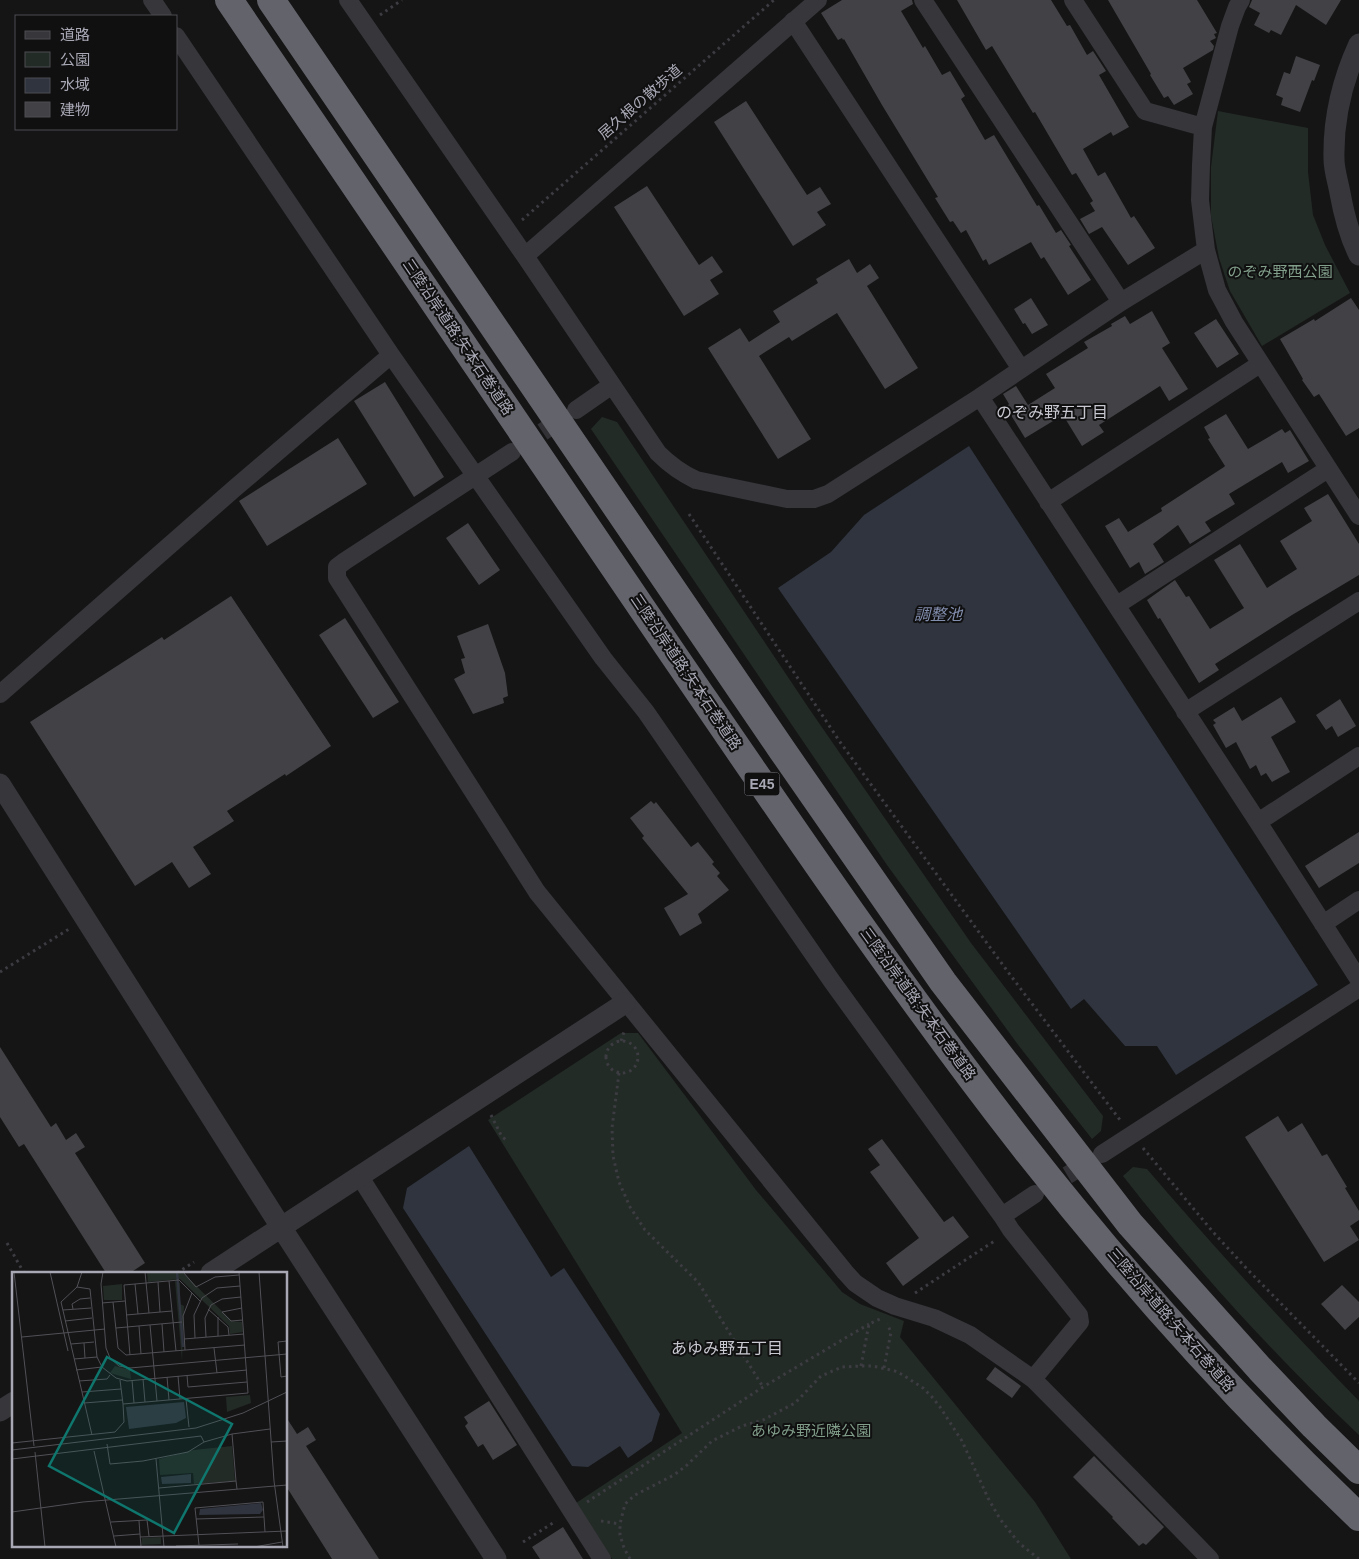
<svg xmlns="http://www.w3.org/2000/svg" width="1359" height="1559" viewBox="0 0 1359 1559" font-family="Arial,'Noto Sans JP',sans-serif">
  <rect width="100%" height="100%" fill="#151516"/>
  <path fill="#232b26" d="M1218,111l90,17v44l5,43 12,30 25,48 -88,53 -32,-55 -11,-33 -8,-42v-49z
    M602,417l15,5 193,288 161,233 132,173 -2,15 -9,8 -73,-93 -132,-181 -296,-436z
    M621,1033h17l118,157 86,102 18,12 44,17 -4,16 135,165 36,57h-459l-36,-56 106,-70 -194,-313z
    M1133,1167l14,2c68,79 139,157 212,232v34c-86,-81 -164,-167 -236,-259z"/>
  <path fill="#2f343e" d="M969,446l349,539 -142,90 -19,-29h-32l-41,-47 -13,10 -293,-421 53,-36 33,-37z
    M469,1146l82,131 13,-9 96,146 -8,27 -24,17 -8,-12 -32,21 -16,-1 -169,-258 4,-20z"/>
  <path fill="#424246" d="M842,0h70l1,4 -12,7 22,37 2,-2 17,29 8,-4 15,25 -4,3 24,41 9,-5 43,71 2,-1 17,28 5,-3 10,15 -2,1 22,34 -23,15 -24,-38 -3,2 -10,-17 -42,23 -3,-6 -3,2 -17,-31 -5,3 -8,-12 -3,1 -15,-24 3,-1 -56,-92 -38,-66 -1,1 -1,-2 -4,2 -17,-27z
    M957,0h94l16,26 3,-1 17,30 6,-4 13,20 -7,4 30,52 -16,9 -2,-4 -28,17 15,27 7,-4 26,46 3,-2 21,32 -27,17 -26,-38 -13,7 -9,-15 15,-8 -5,-8 3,-2 -17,-28 -4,2 -37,-63 -2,1 -41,-67 -6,4z
    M1108,0h89l20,33 -3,1 2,4 -6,3 4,5 -1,4 -30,18 8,14 -4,2 6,10 -19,11 -6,-9 -4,2 -14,-23 1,-1z
    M1252,0h89l-15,25 -30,-20 -15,30 -10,-5 -2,3 -15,-8 6,-12 -11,-6z
    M1296,56l24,9 -6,16 -2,-1 -12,32 -19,-7 2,-7 -7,-3 8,-23 6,2z
    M746,101l61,94 13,-8 11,17 -14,8 9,13 -33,21 -79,-124z
    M647,186l52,79 13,-9 11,16 -13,8 9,14 -35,22 -70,-109z
    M849,259l8,14 13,-9 9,14 -12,8 51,82 -33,21 -48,-76 -45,28 -3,-4 -30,19 52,83 -33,20 -70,-111 32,-20 9,14 31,-20 -7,-11 45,-28 -2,-4z
    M1031,298l17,27 -16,9 -7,-11 -2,1 -9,-15z
    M1351,298l8,12v118l-13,8 -27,-42 -5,3 -12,-17 1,-1 -23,-40 34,-20 1,2z
    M1152,311l18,32 -8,5 26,41 -19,12 -9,-15 -61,39 5,7 -22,14 -19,-31 -38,23 -19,-31 3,-3 -6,-10 13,-8 12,19 27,-17 -9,-14 42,-26 -4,-6 28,-16 -1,-2 14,-8 5,8z
    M1216,319l23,35 -22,14 -23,-35z
    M385,382l59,95 -30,20 -60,-96z
    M1226,414l22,35 34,-20 3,4 5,-3 19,31 -21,12 -6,-11 -53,32 6,10 -30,18 6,9 -21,13 -12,-19 -25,19 11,18 -19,12 -6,-12 -9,6 -25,-42 14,-8 9,14 34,-21 -1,-3 63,-41 1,-1 -17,-27 2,-1 -6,-11z
    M338,438l29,46 -100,62 -28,-45z
    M1328,494l31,50v31l-67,40 -77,49 4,6 -20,13 -39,-65 -2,1 -11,-19 28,-20 11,17 3,-1 21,33 34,-21 -30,-48 26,-16 27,44 30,-19 -17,-28 32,-20 -8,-13z
    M468,523l32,47 -21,15 -33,-47z
    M231,596l100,150 -45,30 -1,-2 -58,37 7,10 -41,26 18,27 -22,14 -17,-26 -37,24 -105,-164 132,-85 2,3z
    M345,618l54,84 -26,16 -54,-83z
    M488,624l17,49 3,23 -5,2 1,5 -31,11 -19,-35 11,-6 -4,-14 4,-1 -8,-22z
    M1281,697l15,25 -25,15 19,35 -18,10 -6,-9 -5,3 -5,-11 -6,4 -14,-27 -10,6 -13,-23 3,-2 -3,-3 21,-13 8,14z
    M1340,699l16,27 -18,11 -6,-11 -6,4 -10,-15z
    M651,801l3,3 2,-2 35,45 7,-5 16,20 -2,2 8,9 -3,3 12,14 -31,24 4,9 -22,13 -16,-28 24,-14 -46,-56 2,-2 -14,-18z
    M1359,832v31l-40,25 -14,-22z
    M0,1047l51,80 5,-4 10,17 10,-7 9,14 -10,6 70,110 -15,10h-24l-82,-129 -5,3 -19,-30z
    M1278,1116l10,16 14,-9 20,33 5,-2 20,33 -2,1 14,23v9l-9,6 9,14 -35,22 -79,-125z
    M882,1139l62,83 9,-6 16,21 -66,49 -17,-23 33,-25 -49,-66 10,-7 -12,-16z
    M1342,1285l17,17v15l-14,13 -24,-26z
    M995,1367l26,19 -9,12 -26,-19z
    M489,1401l28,44 -24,15 -10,-16 -5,3 -13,-21 3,-3 -4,-6z
    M286,1417l11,17 11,-7 8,13 -10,6 73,113h-47l-46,-73z
    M1094,1456l70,71 -18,18 -3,-2 -4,3 -27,-28 1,-1 -40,-40z
    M563,1527l20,32h-43l-8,-12z"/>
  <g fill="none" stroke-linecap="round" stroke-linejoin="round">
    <path stroke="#323236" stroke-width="18" stroke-dasharray="18 9" stroke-linecap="butt" d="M520,447l45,-30
      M1044,1189l49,-29"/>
    <path stroke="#3c3c42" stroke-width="3" stroke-dasharray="2.5 4" stroke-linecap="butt" d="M380,15l22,-15
      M522,220l252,-220
      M689,514l151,228 171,234 109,144
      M0,972l69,-43
      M621,1041l4,-12
      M606 1057a16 16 0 1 1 32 0a16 16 0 1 1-32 0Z
      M619,1073l-7,55 1,28 6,26 11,25 15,23 53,52 65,105
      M491,1115l11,22 6,4
      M1143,1148l70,84 35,38 111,113
      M7,1243l17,30
      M177,1273l17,-11
      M915,1293l81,-53
      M861,1366l8,-42 11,-5
      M884,1368l7,-36 -4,-8
      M587,1502l176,-115 106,-63
      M601,1521l19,3
      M523,1542l33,-21
      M630,1559l-6,-11 -4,-13v-11l5,-20 10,-9 39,-20 12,-9 26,-25 30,-15 21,-6 32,-17 26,-27 21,-9 19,-1h12l22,5 8,4 20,13 9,9 8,10 22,34 26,57 12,21 19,24 20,16"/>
    <path stroke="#36363b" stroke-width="18" d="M152,0l11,16
      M348,0l177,256 133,197c12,12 23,20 38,27l91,19h27l14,-5 152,-97 278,425 101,158
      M923,0l198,302
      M1073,0l72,111 58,16
      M1241,0l-4,7 -7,19 -27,101 -2,38 -1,35 6,50 11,40 17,32 125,194
      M793,21l228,348
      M176,36l215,319 212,303 43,54 185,268 171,236 9,14 68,85 1,7 -47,57
      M525,256l293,-256
      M980,397l141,-95 85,-52
      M576,410l36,-25
      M512,452l-167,109 -8,6v11l200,314 308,380 10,11 22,15 18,8 39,12 36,17 63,44 100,101 77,79
      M1048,502l212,-138
      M1117,605l211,-136
      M0,694l235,-206 156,-133
      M1185,712l174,-111
      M1258,822l101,-66
      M1323,924l36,-24
      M1102,1154l257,-166
      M360,1177l242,382
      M1002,1216l33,-22"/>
    <path stroke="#36363b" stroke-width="21" d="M1359,44c-17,37 -26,75 -25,115 0,11 4,23 6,34 4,22 9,42 19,62
      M0,784l281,443 215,332
      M211,1273l414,-270
      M0,1411l14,-9"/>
    <path stroke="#63636b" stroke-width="28" d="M229,0c148,218 296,436 444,654 113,165 225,331 348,489 103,132 216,258 338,374
      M271,0l511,750 161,232 187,242 130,145 54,57 45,44"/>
  </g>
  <g text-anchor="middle" stroke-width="4" stroke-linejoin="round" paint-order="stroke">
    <rect fill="#101011" stroke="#7a7a84" stroke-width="1" x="744.5" y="772.5" width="35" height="23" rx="4"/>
    <g font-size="14" font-weight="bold" fill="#a8a8b5">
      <text x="762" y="789">E45</text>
    </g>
    <g font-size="15" fill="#a8a8b5" stroke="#101011">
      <text transform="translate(640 102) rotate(-41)" y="5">居久根の散歩道</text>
      <text transform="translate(458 337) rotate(56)" y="5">三陸沿岸道路;矢本石巻道路</text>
      <text transform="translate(686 672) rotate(56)" y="5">三陸沿岸道路;矢本石巻道路</text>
      <text transform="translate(918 1004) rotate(54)" y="5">三陸沿岸道路;矢本石巻道路</text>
      <text transform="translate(1171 1320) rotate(49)" y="5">三陸沿岸道路;矢本石巻道路</text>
    </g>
    <g font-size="15" fill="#819e8a" stroke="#101011">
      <text x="1280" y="277">のぞみ野西公園</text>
      <text x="811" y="1436">あゆみ野近隣公園</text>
    </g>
    <g font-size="16" fill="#c8c8d1" stroke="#101011">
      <text x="1052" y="418">のぞみ野五丁目</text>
      <text x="727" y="1354">あゆみ野五丁目</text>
    </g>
    <g font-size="16" font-style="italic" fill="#828ead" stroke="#101011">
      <text x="938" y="620">調整池</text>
    </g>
  </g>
  <g transform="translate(12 1272)">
    <rect width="275" height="275" fill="#151516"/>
    <path d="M135,0h35l50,49 10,1 1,10 -13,2 -1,-8 -49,-47 -32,3zM163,9l5,2v21l4,2 -2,55zM110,12v16h-18l-1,-14zM103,94l15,4 1,9 -21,-6zM238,123l1,8 -24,9 -1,-15zM220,174l3,35 -41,3 -1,-11 -33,2 -1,-16 35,-9zM149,265v7l-20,1 1,-7z" fill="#232b26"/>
    <path d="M172,130l2,16 -10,5 -47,6 -3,-22zM179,202v9l-29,1 -1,-7zM249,231l2,7 -3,4 -61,1 1,-6z" fill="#2f343e"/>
    <path fill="none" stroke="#2f343e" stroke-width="2.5" d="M165,0l6,75"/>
    <path fill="none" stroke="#505056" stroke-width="1" d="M2,0l20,174M38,0l18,79M70,0l-5,15 -16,15 31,133M91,0l-2,12 5,64 4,10 9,8 11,2 157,-14M133,0l4,41M171,0l13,15 19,-10 24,-2M247,0l15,209 9,66M157,9l7,70M146,10l2,30M123,12l3,30M65,15l13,2 7,68 5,10 14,11 11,3 120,-11M101,30l5,46 8,7 119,-10M90,31l23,-2M230,36l-20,4 9,9 12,-1M61,37l-1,-5 8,-5 10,-1M196,37l20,18 1,8M51,38l28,-2M114,43l46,-4M53,49l27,-3M150,52l2,28M138,53l7,76M127,54l2,28M104,56l66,-6M206,64v-19M10,65l83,-8M194,65l-1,-19 6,-13 11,-6 19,-2M183,66l-1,-23 8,-17 15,-10 23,-2M172,67l60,-5M275,69l-9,1 3,35 6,-1M72,71l1,15M59,72l23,-2M202,76l3,25M173,78l-2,-34 9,-23M118,83l-6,-70 55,-5 21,21M62,87l23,-2M64,98l26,-3M175,103l1,12 59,-5M166,104l2,23M155,105l2,23M131,107l2,23M108,108l3,24M120,108l2,23M67,109l28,-2 3,-4M70,120l39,-3M174,127l3,28M72,131l38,-3M275,134v16M220,162l4,47M259,170l16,-1M0,171l103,-11 9,-10 -1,-18 125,-11 -9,-121M95,172l3,20 33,-3 45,-9 16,-10 28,-8 38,-5M0,178l184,-22 47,-15 44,-21M82,179l22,96M23,180l10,95M0,187l189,-23 3,6M144,187l8,88M147,216l77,-7 1,8M0,240l71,-10 204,-17M184,247l68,-2M127,249l2,26M99,250l36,-2 2,16M102,264l26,-2M128,265l147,-6M187,273l-4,-37 68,-6 2,30M164,274l62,-2M242,275l28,-5"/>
    <path fill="#0f766e" fill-opacity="0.15" stroke="#0f766e" stroke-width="2.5" d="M95,85l125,67 -58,109 -125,-67z"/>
    <rect width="275" height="275" fill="none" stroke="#a8a8b5" stroke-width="2.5"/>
  </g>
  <rect x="15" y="15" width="162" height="115" fill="#101011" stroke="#4d4d53"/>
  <rect x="25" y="31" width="25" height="8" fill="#36363b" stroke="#4d4d53"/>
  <text x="60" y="40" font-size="15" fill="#a8a8b5">道路</text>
  <rect x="25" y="52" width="25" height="15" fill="#232b26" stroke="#4d4d53"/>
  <text x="60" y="65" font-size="15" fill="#a8a8b5">公園</text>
  <rect x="25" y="78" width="25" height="15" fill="#2f343e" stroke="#4d4d53"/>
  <text x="60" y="90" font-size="15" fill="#a8a8b5">水域</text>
  <rect x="25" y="102" width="25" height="15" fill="#424246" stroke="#4d4d53"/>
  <text x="60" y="115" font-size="15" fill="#a8a8b5">建物</text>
</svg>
